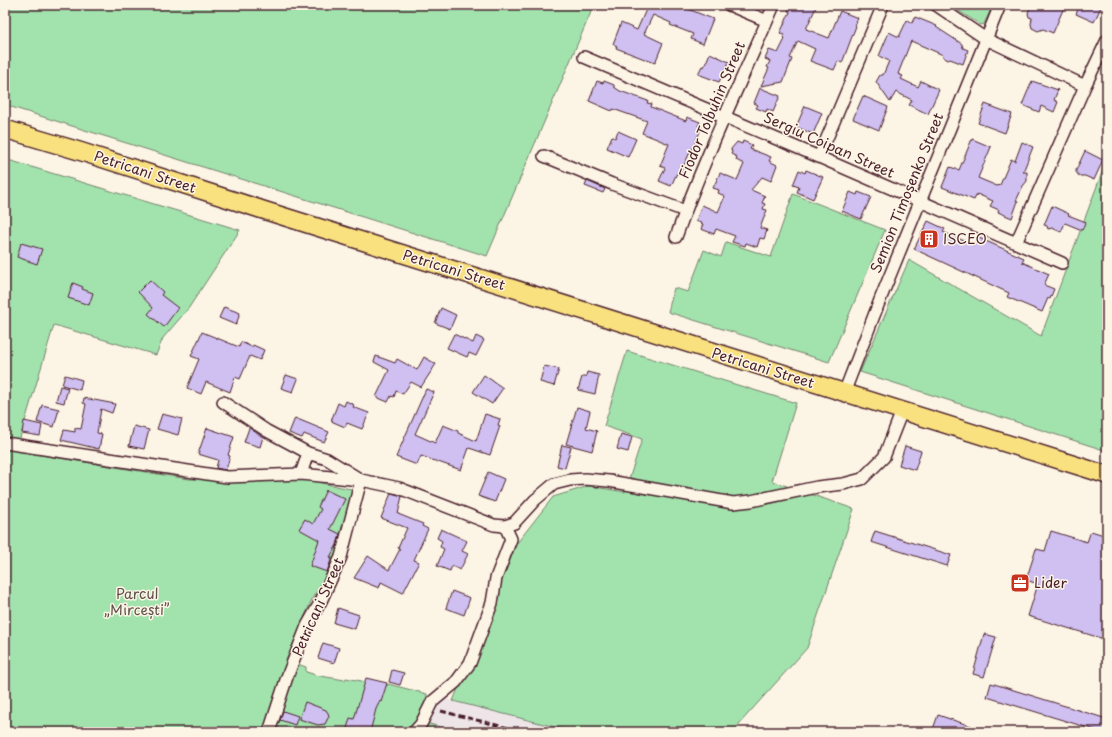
<svg xmlns="http://www.w3.org/2000/svg" width="1112" height="737" viewBox="0 0 1112 737" font-family="'Playpen Sans',sans-serif">
  <rect width="100%" height="100%" fill="#fcf5e5"/>
  <filter id="ink" filterUnits="userSpaceOnUse"><feTurbulence type="fractalNoise" baseFrequency=".025" numOctaves="2"/><feDisplacementMap in="SourceGraphic" scale="8" xChannelSelector="R" yChannelSelector="G"/><feConvolveMatrix kernelMatrix="1 2 1 2 8 2 1 2 1" color-interpolation-filters="sRGB"/></filter>
  <g filter="url(#ink)">
    <path fill="#eee5e9" d="M427,694l26,7 122,31h-118l-34,-9z"/>
    <path fill="#a2e3ad" stroke="#76816c" d="M5,5h589l-107,251 -482,-151z
      M949,5h44l-9,19 -3,1z
      M5,159l235,71 -52,79 -25,29 -7,17 -102,-30 -38,126 173,28h112l50,10 3,5 -16,59 -8,11 -2,9 -15,24 -27,63 20,7v5l7,2 1,1 31,5 1,-2 41,8 1,-2 39,10 -4,28 34,10h-452z
      M1107,159v292l-247,-79 49,-112 132,76z
      M793,194l92,36 -56,132 -161,-50 6,-24 14,4 16,-42 17,7 5,-15 45,15z
      M627,351l169,52 -24,78 82,28 -47,139 -68,76 -4,8h-160l-122,-31 64,-158 36,-46 36,-11 36,6 17,-53 -38,-13z"/>
    <path fill="#cfc0f1" stroke="#4a1f2b" d="M648,5h33l8,3 -1,1 25,10 -10,25 -12,-5 2,-5 -23,-9 1,-2 -18,-8 -9,19 19,9 -8,20 -39,-15 1,-2 -4,-2 8,-21 16,7z
      M791,5h26l-11,24 23,9 11,-27 18,7 -3,7 1,1 -14,37 -4,-2 -4,9 -24,-9 5,-12 -17,-8 -8,17 2,1 -9,23 -22,4 8,-18 -2,-1 3,-6 -5,-2 4,-9 9,3 7,-14 -2,-2 1,-2 -4,-2 10,-21 -2,-1z
      M1031,5h34l-12,28 -10,-4 -5,2 -6,-3 -1,-4 1,-6 -3,-1 -1,-4z
      M1080,5h22l-8,17 -18,-8z
      M915,17l22,9 -1,1 26,17 1,4 5,2 -5,14 -13,-5 -2,1 -5,-3v-2l-32,-14 -13,33 5,2 -2,3 17,8 3,-6 18,9 -11,24 -19,-9 3,-5 -16,-8 -6,10 -14,-20 4,-7h3l6,-14 -10,-5 10,-24 10,5 8,-17 5,3z
      M710,53l19,9 -10,20 -21,-8 4,-8 2,1z
      M597,81l6,2 1,-2 10,4v2l6,4 28,10 -1,2 5,1 -1,3 35,14 1,-4 13,5 -2,4 4,1 -10,23h-1l-11,24 -3,-1 -6,13 -12,-5 6,-13 -5,-2 9,-22 -27,-11 5,-12 -34,-12 -1,2 -23,-10z
      M1032,81l26,9 -4,10 4,2 -4,10 -13,-6 -2,6 -17,-7z
      M760,88l20,8 -7,16 -6,-3 -1,3 -10,-4 2,-3 -4,-2z
      M863,96l25,11 -9,23 -26,-11z
      M985,104l27,10 -7,19 -27,-10z
      M805,106l17,7 -9,21 -17,-7z
      M618,131l18,8 -8,18 -21,-9 5,-12 3,2z
      M972,139l19,8 -13,31 19,8 3,-1 11,-26 4,2 7,-19 11,5 -10,25h4v9l-4,5 -7,15h2l-6,17 -14,-6 1,-2 -9,-4 3,-5 -16,-7 -3,6 -32,-13 8,-20 9,3z
      M743,141l9,4 -2,4 21,8 -2,4 8,4 -6,16 -9,-4 -11,13 14,6 -3,7 3,1 -2,5 4,1 -7,18 7,2 -3,9 -4,-1 -3,9 -11,-4 -1,3 -13,-4 3,-6 -19,-7 -2,5 -13,-5 2,-5 -7,-3 6,-16 16,7 7,-16 -7,-3 1,-3 -6,-2 7,-15 17,7 7,-16 -8,-4 1,-3 -6,-3 1,-2 -1,-3 6,-7 5,2z
      M1085,151l18,9 -9,20 -9,-4h-6l-3,-4v-2z
      M799,170l6,3 1,-3 17,7 -10,22 -16,-7 2,-5 -6,-2z
      M587,181l18,8 -2,4 -18,-7z
      M850,192l7,3 1,-3 13,5 -10,22 -19,-8z
      M1052,206l17,8 -1,1 18,7 -4,8 -17,-7 -4,9 -9,-4 -4,1 -1,-3 -3,-1z
      M928,221l17,8 -2,3 31,13 3,-8 47,21 -2,4 27,12 -5,11 10,4 -4,10 -2,-1 -6,14 -35,-15 2,-4 -95,-44z
      M21,243l21,6 -5,15 -20,-7z
      M150,280l13,12 -2,3 17,13 -14,19 -16,-13 5,-6 -15,-16z
      M73,283l10,4 -1,2 11,4 -4,12 -21,-7z
      M224,307l16,6 -4,12 -17,-7z
      M441,308l15,7 -6,14 -15,-6z
      M202,332l37,15 2,-5 11,5 1,-2 11,5 -4,10 -10,-4 -10,23 -5,-2 -5,15 -24,-10 -5,12 -14,-6 12,-29 -8,-3z
      M454,334l19,9 3,-7 8,4 -8,16 -7,-3 -2,4 -20,-9z
      M376,356l19,7 2,-4 20,11 7,-13 12,7 -15,23 -10,-5 -8,12 -7,-3 -2,6 -3,-1 -3,6 -12,-5 13,-27 -15,-8z
      M544,366l15,3 -5,17 -14,-4z
      M587,372l12,3 -4,19 -17,-4 4,-13h4z
      M65,375l17,5 -2,10 -18,-5z
      M286,375l12,4 -5,13 -12,-4z
      M484,375l19,13 -11,16 -19,-12z
      M60,386l8,2 -4,15 -8,-2z
      M426,389l8,3 -19,42 20,9 8,-18 15,6v2l18,8 9,-27 15,5 -2,6 2,1 -10,29 -21,-7 -8,22 -40,-14 -4,9 -21,-8z
      M84,398l31,6 -3,9 -11,-4 -4,24 5,1 -3,15 -38,-9 3,-10 11,2v-4l6,1 5,-25 -3,-1z
      M346,401l8,4 -1,2 16,6 -7,16 -15,-6 -2,4 -14,-6 7,-18 6,3z
      M42,405l17,4 -5,18 -17,-5z
      M577,407l13,4 -4,17 11,3 -5,20 -26,-7z
      M162,414l20,5 -4,16 -21,-6z
      M295,418l34,14 -5,10 -20,-8 -2,4 -13,-5z
      M24,421l18,4 -2,11 -18,-3z
      M134,426l15,4 -5,19 -15,-3z
      M207,428l27,9 -6,18 2,1 -4,14 -10,-2 2,-8 -20,-6z
      M249,428l14,9 -3,10 -16,-5z
      M621,434l11,3 -4,15 -11,-3z
      M562,445l9,2 -6,21 -8,-2z
      M905,446l16,5 -6,19 -16,-5z
      M488,472l16,7 -9,23 -17,-6z
      M326,490l19,9 -15,30 10,5 -3,11 -7,12h2l-5,15 -17,-6 9,-26 -20,-11 6,-10 8,5 8,-15 -3,-2z
      M391,493l11,3 -4,18 25,10 -1,2 6,3 -14,31 5,2 -16,31 -22,-11 -2,6 -25,-10 14,-22 21,14 11,-21 -2,-1 9,-20 -26,-10z
      M441,529l26,12 -5,10 6,3 -8,16 -8,-4 -2,5 -13,-5 7,-17 -4,-2 2,-6 -5,-3z
      M875,531l76,24 -4,11 -76,-24z
      M1051,531l36,11 4,-11 16,5v104l-79,-24 10,-32 -12,-4 10,-31 9,2z
      M452,591l18,7 -6,17 -18,-7z
      M338,608l21,7 -4,14 -21,-6z
      M984,634l12,3 -12,40 -11,-3z
      M323,643l16,5 -5,15 -16,-5z
      M392,670l12,3 -4,12 -11,-3z
      M366,678l21,5 -6,19 -1,-1 -4,8 -6,23h-24l4,-14 4,1z
      M991,683l116,36v13h-5l-115,-35z
      M305,702l21,8 2,3 1,3 -4,8 -7,1 -19,-6z
      M283,711l15,5 -3,9 -15,-5z
      M938,715l45,15 -1,2h-50z"/>
    <g fill="none" stroke-linecap="round" stroke-linejoin="round">
      <defs>
        <path id="street" d="M729,5l38,16
          M936,5l50,34 99,47
          M584,57l235,100 243,106
          M544,156l68,28 73,27
          M819,157l64,-152
          M676,237c28,-79 65,-155 98,-232
          M1016,243l69,-157 22,-46
          M844,393l36,-93 120,-295
          M223,402l44,29 41,22 19,6 34,21 -20,77 -20,44 -14,25 -20,51 -18,55
          M5,443l222,34 74,-3 60,6 38,8 95,37 11,1 9,-3 21,-23 19,-16 16,-4 15,-1 24,2 124,22 18,-2 66,-14 26,-3 19,-5 22,-22 18,-46
          M301,474l7,-21
          M414,732l7,-8 11,-22 24,-20 14,-19 22,-60 4,-25 15,-39 -6,-13"/>
        <path id="primary" d="M5,129l74,22 184,59 844,265"/>
      </defs>
      <use href="#street" stroke="#4a1f2b" stroke-width="14"/>
      <use href="#primary" stroke="#4a1f2b" stroke-width="20"/>
      <use href="#street" stroke="#fcf5e5" stroke-width="11"/>
      <use href="#primary" stroke="#fae180" stroke-width="17"/>
      <path stroke="#4a1f2b" stroke-width="3" stroke-dasharray="6 3" stroke-linecap="butt" d="M441,711l83,21"/>
    </g>
  </g>
  <defs>
    <symbol id="building-square" viewBox="-11 -11 22 22"><rect x="-9" y="-9" width="18" height="18" rx="4" fill="#c8321e" stroke="#fcf5e5"/><path d="M-4-6H4V6H1V3H-1V6H-4ZM-2.5-4.3h1.7v1.8h-1.7ZM.8-4.3h1.7v1.8H.8ZM-2.5-1h1.7V.8h-1.7ZM.8-1h1.7V.8H.8Z" fill="#fff"/></symbol>
    <symbol id="office-square" viewBox="-11 -11 22 22"><rect x="-9" y="-9" width="18" height="18" rx="4" fill="#c8321e" stroke="#fcf5e5"/><path d="M-6-3h4V-5.5h4V-3h4V5H-6ZM-1-4.5V-3h2v-1.5ZM-6 0V1H6V0Z" fill="#fff"/></symbol>
  </defs>
  <g fill-rule="evenodd">
    <use href="#building-square" x="918" y="228" width="22" height="22"/>
    <use href="#office-square" x="1009" y="572" width="22" height="22"/>
  </g>
  <g text-anchor="middle" stroke-width="3" stroke-linejoin="round" paint-order="stroke">
    <g font-size="14" fill="#4a1f2b" stroke="#fcf5e5">
      <text transform="translate(712 110) rotate(-67)" y="5">Fiodor Tolbuhin Street</text>
      <text transform="translate(829 145) rotate(24)" y="5">Sergiu Coipan Street</text>
      <text transform="translate(145 172) rotate(18)" y="5">Petricani Street</text>
      <text transform="translate(907 193) rotate(-68)" y="5">Semion Timoșenko Street</text>
      <text transform="translate(454 270) rotate(17)" y="5">Petricani Street</text>
      <text transform="translate(763 368) rotate(17)" y="5">Petricani Street</text>
      <text transform="translate(318 607) rotate(-66)" y="5">Petricani Street</text>
    </g>
    <g font-size="14" fill="#4a1f2b" stroke="#fcf5e5" text-anchor="start">
      <text x="943" y="244">ISCEO</text>
      <text x="1034" y="588">Lider</text>
    </g>
    <g font-size="14" fill="#60504c" stroke="#fcf5e5">
      <text x="137" y="599">Parcul<tspan x="137" dy="16">„Mircești”</tspan></text>
    </g>
  </g>
  <rect width="1112" height="737" fill="none" stroke="#fcf5e5" stroke-width="20"/>
  <rect x="10" y="10" width="1092" height="717" fill="none" stroke="#4a1f2b" stroke-width="1.5" filter="url(#ink)"/>
</svg>
